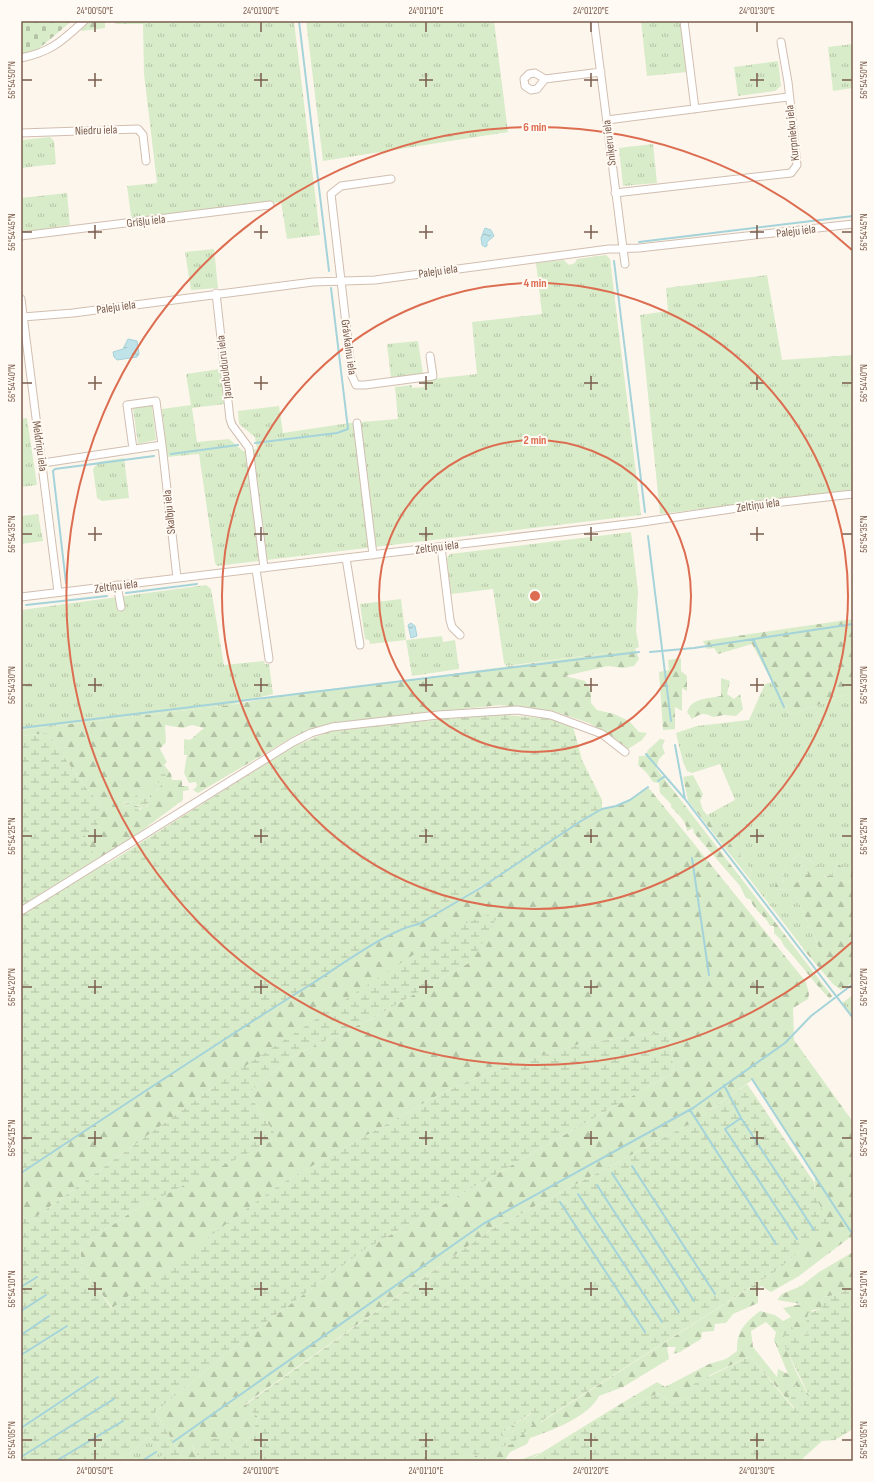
<svg xmlns="http://www.w3.org/2000/svg" width="874" height="1482" viewBox="0 0 874 1482" font-family="'Sofia Sans Condensed',sans-serif">
  <defs>
    <pattern id="grass-tufts" width="24" height="20" patternUnits="userSpaceOnUse"><rect width="24" height="20" fill="#d8ecc9"/><path d="M3 7l-1-3M5 7V3M7 7l1-3M15 17l-1-3M17 17v-4M19 17l1-3" fill="none" stroke="#b4c2a5"/></pattern>
    <pattern id="forest-firs" width="22" height="20" patternUnits="userSpaceOnUse"><rect width="22" height="20" fill="#d8ecc9"/><path d="M5 1l3.5 6h-7zM16 11l3.5 6h-7z" fill="#b4c2a5"/></pattern>
    <pattern id="wetland-marsh" width="20" height="14" patternUnits="userSpaceOnUse"><rect width="20" height="14" fill="#d8ecc9"/><path d="M1 5h8M5 5V1M11 12h8M15 12V8" fill="none" stroke="#b4c2a5"/></pattern>
    <pattern id="cemetery-stones" width="16" height="16" patternUnits="userSpaceOnUse"><rect width="16" height="16" fill="#d8ecc9"/><path d="M2 7V4a2 2 0 0 1 4 0v3zM10 15v-3a2 2 0 0 1 4 0v3z" fill="#b4c2a5"/></pattern>
    <pattern id="water-ripples" width="26" height="14" patternUnits="userSpaceOnUse"><rect width="26" height="14" fill="#bfe3e8"/><path d="M2 4q2-2 4 0t4 0M15 11q2-2 4 0t4 0" fill="none" stroke="#a0bbbe"/></pattern>
  </defs>
  <rect width="100%" height="100%" fill="#fdf6ec"/>
  <path fill="url(#grass-tufts)" d="M115,21h179l26,214 -33,4 -6,-37 -146,17 -4,-3 -4,-30 30,-3 -13,-109 -1,-50h-28z
    M306,21h188l14,111 -185,29z
    M641,21h39l7,51 -40,4z
    M853,44v44l-20,3 -5,-44z
    M778,61l3,25 -6,5 -37,5 -4,-29z
    M50,137l4,4 2,23 -35,4v-28z
    M653,144l4,39 -34,3 -4,-38z
    M67,193l3,32 -48,8 -1,-35z
    M214,249l4,39 -27,2 -6,-38z
    M606,255l4,4 31,256 -424,51 -2,-3 -16,-109 -32,3 -5,-48 29,-4 -5,-31 34,-5 5,35 -33,4 5,34 32,-3 14,12 14,-2 -2,-12 -16,-13 -1,-13 41,-5 4,27 66,-10 49,-4 -3,-32 17,-2v3l12,-1 -1,-7 54,-6 -5,-52 70,-8 -6,-51 28,-3 5,5 6,-2 2,-4z
    M767,275l15,85 71,-5v136l-193,23 -20,-199 28,-4 -2,-23z
    M418,341l5,33 -32,4 -4,-34z
    M152,406l4,34 -18,4 -5,-36z
    M27,418l10,67 -16,2v-68z
    M124,458l5,40 -27,3 -5,-3 -4,-29 5,-7z
    M38,514l5,27 -22,3v-28z
    M631,532l7,59 -2,40 3,16 -4,2 -128,17 -3,-3 -11,-74 -42,5 -4,-36 3,-4z
    M206,585l5,4 13,76 40,-4 1,3h4l4,30 -43,11 -209,25v-120z
    M401,599l5,41 36,-4 1,6 12,-2 4,29 -47,7 -6,-36 -36,4 -1,-4 -4,-1 -5,-35z
    M772,682l18,33 63,-23v172l-4,20 -8,-4 -4,-17 -4,12 -11,2 -1,-6 -10,-10 -12,-6 -6,3 13,10 2,6 -12,9 -14,2 1,-10 5,-12 -13,27 13,-1 9,2 1,10 20,43 1,6 -16,-7v5l-55,-71 4,-6 -45,-56 28,-15 -15,-36 -28,9 -5,-2 -4,-9 -7,-29 21,-7 52,-6 16,-36z
    M853,995v23l-11,-15z
    M148,1437l10,7 6,10 -10,7h-41l19,-9z"/>
  <path fill="url(#forest-firs)" fill-rule="evenodd" d="M89,21h16v7l-23,3 -2,-4z
    M853,619v73l-63,23 -38,-71 -34,10 -4,-6 -7,1 -4,-8z
    M635,649l4,10 -5,7 -11,2 -15,-2 -43,10 20,5 6,9v13l6,7 17,4 15,7 10,11 8,1 -5,7 -14,9 -19,-15 -20,-11 -36,-12 -53,-6 -168,18 -41,15 -93,55 -5,-3 4,-4 -1,-4 -7,1 -5,-10 3,-18h-3v-16l6,1 14,-12 -12,-3 -9,3 -18,-3 1,17 -6,7 7,13 -3,3 7,9 1,6h10v6h6l1,4 -6,1v9l-85,63 -16,-26 20,-32 -16,-17 -39,-55 -26,3v-6l209,-25 81,-14 61,-6zM159,779v10l-9,5 -1,6 3,1 -4,2 -1,4 -12,5 7,-5 -12,-2 -6,2 -1,-4 11,-2 3,-5 2,4 5,-2 -5,-7h7l7,-4h3z
    M681,658v13l6,5v15l-5,-3v23l-7,-4v22l-12,1 -4,-58 10,-2 -1,-10z
    M721,678l9,3 -3,13 7,5 6,-5 3,15 -7,7 -12,-1 -11,2c-10,-5 -12,-3 -21,2l-5,-7c6,-15 20,-13 34,-16z
    M660,739l5,1 -3,6 3,7 -6,6 -3,9 176,228 -2,3c-17,-17 -30,-36 -46,-53l-3,-6 -7,-7v-7h-4c-2,-8 -18,-17 -19,-26l-5,-2 -6,-12 -46,-53 -1,-5 -6,3c0,-9 -9,-17 -16,-24v-3l-11,-11 -1,-10 -6,-1 -7,-10 -8,-7 1,-9h6l3,-6z
    M693,775l10,19 -3,7 3,9 49,61 -4,6 -60,-76 -5,-24z
    M648,787l158,195 3,12 -1,5 -15,9 1,32 59,82v117l-4,-1 -50,38 -28,16 -10,-6 -3,4v13l-25,11 -7,9 -11,1 -1,7 -12,1 -1,7 -21,13 -7,2 3,-7h-9l2,12 -46,28 -24,9c-9,20 -50,36 -69,42l-3,6 -17,8 -5,8 -46,1 12,-8 14,7 10,-11 17,-5 11,-11 6,-13 -7,9 -9,2 -3,8 -6,-1 -4,-4 32,-21 9,9 238,-153 50,-45 -15,-30 1,-18 -63,-96 -59,42 -201,107 -247,175 13,13 -5,16 -14,18 -47,-7 8,17h-15l-30,-49 111,-90 98,-72 310,-178 -5,-41 -89,13 -86,26 -54,24 -158,89 -169,125 -31,-38 -2,-23 53,-36 144,-74 -29,-44 45,-37 78,-37 101,-58 -257,125 -186,136 -8,-8v-41c97,-64 194,-129 292,-190 28,-18 75,-53 106,-59l63,-37 99,-66 21,-12 14,-3 14,-6z
    M799,855l12,6 11,10v6l11,-2 4,-12 6,5 -2,12 8,4 4,-20v118l-12,8 -8,-6 -30,-35v-7l8,2 8,6 -1,-6 -20,-43 -2,-10 -8,-2 -13,1c1,-13 2,-23 11,-32l2,5 -5,12 -1,9 14,-1 12,-9 -2,-6 -13,-10z
    M853,1252v34l-18,9 -12,2 -2,12 -9,1 -3,22 -8,5 -17,-6c2,25 15,47 27,68l-16,-14 11,25 -20,-22 11,23 -47,-55 -40,19 -22,22 -15,7 -15,-11 -32,16 -17,2 48,-29 8,5 44,-23 17,-5 11,-8c0,-21 7,-27 23,-40l15,4 8,6 8,-4 -8,-9 18,-4 -24,-4 5,-6 19,-8 18,-14zM766,1322l10,10 -2,8 14,34 -10,-5 -1,8 -24,-30 -2,-16z
    M541,1452l-13,9h-10z"/>
  <path fill="url(#wetland-marsh)" d="M497,714l54,5 22,7 9,34 20,40v9c-60,39 -121,78 -183,115l-9,2 -18,8 -122,76 -249,163v-437l26,-3 39,55 16,17 -5,24 -15,8 15,22 10,5 187,-118 39,-16z
    M161,773l5,2c-3,9 -6,15 -16,19l-1,6 4,1 -5,2 -5,10 -8,-1v-3l5,1 2,-3 -4,-2 -6,3 -2,-3 -6,2 -5,-2 15,-4v-4l3,-2 2,5 5,-2 -5,-7h7l7,-4h3z
    M501,910l-29,51 -101,58 -78,37 -45,37 30,45 -145,73 -53,36 2,23 30,38 170,-125 158,-89 54,-24 86,-26 89,-13 5,41 -310,178 -98,72 -111,90 30,49h-31l10,-7 -6,-10 -10,-7 -16,15 -19,9h-92v-247l8,8 186,-136 240,-159z
    M747,1084l67,98v12l16,30 -51,45 -239,153 -9,-9 -31,21 4,4 5,1 4,-8 9,-3 7,-8 4,5 -21,19 -17,5 -10,11 -14,-7 -12,8h-259l-8,-18 38,-7 9,15 14,-18 5,-16 -13,-12 247,-176 201,-107z
    M853,1286v143l-18,11 -13,1 -22,20h-272l81,-50 17,-2 32,-16 15,11 15,-7 6,-13 56,-28 45,54 -10,-23 20,21 -11,-24 16,13 -25,-50 -2,-16 6,-7 12,13 8,-5 -3,-8 2,-11 13,-4 2,-12 12,-2z"/>
  <path fill="url(#cemetery-stones)" d="M21,21h51l-35,29 -16,5z"/>
  <path fill="url(#water-ripples)" stroke="#a5d3da" d="M485,228l6,2 3,6 -7,6v4l-2,1 -3,-2 -1,-7z
    M128,339l9,2 2,13 -2,3 -20,3 -3,-3 -1,-5 10,-3z
    M411,623l4,3 2,10 -6,2 -3,-13z"/>
  <g fill="none" stroke-linecap="round" stroke-linejoin="round">
    <path stroke="#a5d3da" stroke-width="2" d="M299,21l30,250
      M639,242l214,-26
      M614,261l31,251
      M255,443l82,-10 11,-4 -17,-141
      M171,454l67,-9
      M648,536l23,185
      M66,583l-13,-112 2,-2 99,-13
      M126,593l71,-9
      M26,605l81,-9
      M753,639l31,68
      M650,652l44,-4 159,-24
      M21,728l618,-76
      M675,745l10,54 168,219
      M646,754l38,44
      M658,781l7,-5
      M692,858l17,117
      M752,1079l99,153 2,-1
      M724,1085l17,33 73,112
      M690,1110l86,134
      M741,1118l-16,11 72,110
      M632,1166l83,128
      M21,1173c97,-64 194,-129 292,-190 28,-18 75,-53 106,-59l63,-37 99,-66 21,-12 14,-3 14,-6 18,-13
      M612,1173l82,128
      M597,1185l82,127
      M578,1194l84,128
      M560,1202l85,130
      M21,1256h1
      M21,1287l16,-10
      M21,1311l25,-16
      M21,1335l28,-19
      M21,1355l46,-29
      M21,1428l77,-51
      M173,1442l310,-218 210,-116 92,-65 26,-27 42,-32
      M21,1457l93,-58
      M56,1461l67,-40
      M142,1461l14,-9
      M851,1461l2,-1"/>
    <defs>
      <path id="minor" d="M594,21l31,243
        M684,21l11,88
        M21,58c30,-6 41,-17 63,-37
        M545,79l-8,10 -6,1 -6,-4 -1,-7 5,-5 6,-1 10,6 56,-7
        M607,120l181,-23
        M21,133l117,-4 5,6 3,26
        M391,179l-50,7 -10,8 21,182 4,9h9l68,-9 -3,-20
        M615,193l176,-20 6,-8 -9,-83 -7,-40
        M21,236l249,-31
        M216,293l14,126 2,6 17,23 15,120
        M21,299l37,293
        M23,317l50,-4 240,-31 62,-2 234,-31 30,-1 214,-24
        M357,423l16,132
        M133,449l-6,-44 29,-4 6,44
        M43,463l119,-18 15,133
        M441,547l9,73 2,7 8,8
        M346,558l14,87
        M256,569l13,90
        M117,585l4,22
        M21,597l615,-74 129,-19 88,-10
        M21,911l272,-169 18,-9 21,-6 106,-12 79,-5 34,5 51,19 23,18"/>
    </defs>
    <use href="#minor" stroke="#d1beb0" stroke-width="9"/>
    <use href="#minor" stroke="#fff" stroke-width="7"/>
  </g>
  <path fill="none" stroke="#7a5c4d" stroke-width="1.5" d="M95,22v10M261,22v10M426,22v10M591,22v10M757,22v10M95,73v14M261,73v14M426,73v14M591,73v14M757,73v14M22,80h10M88,80h14M254,80h14M419,80h14M584,80h14M750,80h14M842,80h10M95,225v14M261,225v14M426,225v14M591,225v14M757,225v14M22,232h10M88,232h14M254,232h14M419,232h14M584,232h14M750,232h14M842,232h10M95,376v14M261,376v14M426,376v14M591,376v14M757,376v14M22,383h10M88,383h14M254,383h14M419,383h14M584,383h14M750,383h14M842,383h10M95,527v14M261,527v14M426,527v14M591,527v14M757,527v14M22,534h10M88,534h14M254,534h14M419,534h14M584,534h14M750,534h14M842,534h10M95,678v14M261,678v14M426,678v14M591,678v14M757,678v14M22,685h10M88,685h14M254,685h14M419,685h14M584,685h14M750,685h14M842,685h10M95,829v14M261,829v14M426,829v14M591,829v14M757,829v14M22,836h10M88,836h14M254,836h14M419,836h14M584,836h14M750,836h14M842,836h10M95,980v14M261,980v14M426,980v14M591,980v14M757,980v14M22,987h10M88,987h14M254,987h14M419,987h14M584,987h14M750,987h14M842,987h10M95,1131v14M261,1131v14M426,1131v14M591,1131v14M757,1131v14M22,1138h10M88,1138h14M254,1138h14M419,1138h14M584,1138h14M750,1138h14M842,1138h10M95,1282v14M261,1282v14M426,1282v14M591,1282v14M757,1282v14M22,1289h10M88,1289h14M254,1289h14M419,1289h14M584,1289h14M750,1289h14M842,1289h10M95,1433v14M261,1433v14M426,1433v14M591,1433v14M757,1433v14M22,1440h10M88,1440h14M254,1440h14M419,1440h14M584,1440h14M750,1440h14M842,1440h10M95,1450v10M261,1450v10M426,1450v10M591,1450v10M757,1450v10"/>
  <g fill="none" stroke="#dc6d51" stroke-width="2">
    <circle cx="535" cy="596" r="156"/>
    <circle cx="535" cy="596" r="313"/>
    <path d="M852 942A469 469 0 1 1 852 250"/>
  </g>
  <g text-anchor="middle" stroke-width="4" stroke-linejoin="round" paint-order="stroke">
    <g font-size="12" fill="#7a5c4d" stroke="#fffaf3">
      <text transform="translate(96 130) rotate(-2)" y="4">Niedru iela</text>
      <text transform="translate(792 133) rotate(-96)" y="4">Kurpnieku iela</text>
      <text transform="translate(609 143) rotate(-97)" y="4">Sniķeru iela</text>
      <text transform="translate(146 221) rotate(-7)" y="4">Grīšļu iela</text>
      <text transform="translate(796 231) rotate(-7)" y="4">Paleju iela</text>
      <text transform="translate(438 271) rotate(-8)" y="4">Paleju iela</text>
      <text transform="translate(116 307) rotate(-8)" y="4">Paleju iela</text>
      <text transform="translate(349 347) rotate(82)" y="4">Grāvkalnu iela</text>
      <text transform="translate(224 367) rotate(-97)" y="4">Jaunbulduru iela</text>
      <text transform="translate(40 446) rotate(82)" y="4">Meldriņu iela</text>
      <text transform="translate(758 505) rotate(-8)" y="4">Zeltiņu iela</text>
      <text transform="translate(169 512) rotate(-96)" y="4">Skalbju iela</text>
      <text transform="translate(437 547) rotate(-7)" y="4">Zeltiņu iela</text>
      <text transform="translate(116 586) rotate(-7)" y="4">Zeltiņu iela</text>
    </g>
  </g>
  <circle cx="535" cy="596" r="6" fill="#dc6d51" stroke="#fffaf3" stroke-width="2"/>
  <g font-size="12" text-anchor="middle" font-weight="bold" fill="#dc6d51" stroke="#fffaf3" stroke-width="4" stroke-linejoin="round" paint-order="stroke">
    <text x="535" y="131">6 min</text>
    <text x="535" y="287">4 min</text>
    <text x="535" y="444">2 min</text>
  </g>
  <rect width="874" height="1482" fill="none" stroke="#fffaf3" stroke-width="44"/>
  <rect x="22" y="22" width="830" height="1438" fill="none" stroke="#7a5c4d" stroke-width="1.5"/>
  <g font-size="10" text-anchor="middle" fill="#7a5c4d">
    <text x="95" y="14">24°00'50"E</text>
    <text x="261" y="14">24°01'00"E</text>
    <text x="426" y="14">24°01'10"E</text>
    <text x="591" y="14">24°01'20"E</text>
    <text x="757" y="14">24°01'30"E</text>
    <text transform="translate(11 80) rotate(-90)" y="4">56°54'50"N</text>
    <text transform="translate(863 80) rotate(-90)" y="4">56°54'50"N</text>
    <text transform="translate(11 232) rotate(-90)" y="4">56°54'45"N</text>
    <text transform="translate(863 232) rotate(-90)" y="4">56°54'45"N</text>
    <text transform="translate(11 383) rotate(-90)" y="4">56°54'40"N</text>
    <text transform="translate(863 383) rotate(-90)" y="4">56°54'40"N</text>
    <text transform="translate(11 534) rotate(-90)" y="4">56°54'35"N</text>
    <text transform="translate(863 534) rotate(-90)" y="4">56°54'35"N</text>
    <text transform="translate(11 685) rotate(-90)" y="4">56°54'30"N</text>
    <text transform="translate(863 685) rotate(-90)" y="4">56°54'30"N</text>
    <text transform="translate(11 836) rotate(-90)" y="4">56°54'25"N</text>
    <text transform="translate(863 836) rotate(-90)" y="4">56°54'25"N</text>
    <text transform="translate(11 987) rotate(-90)" y="4">56°54'20"N</text>
    <text transform="translate(863 987) rotate(-90)" y="4">56°54'20"N</text>
    <text transform="translate(11 1138) rotate(-90)" y="4">56°54'15"N</text>
    <text transform="translate(863 1138) rotate(-90)" y="4">56°54'15"N</text>
    <text transform="translate(11 1289) rotate(-90)" y="4">56°54'10"N</text>
    <text transform="translate(863 1289) rotate(-90)" y="4">56°54'10"N</text>
    <text transform="translate(11 1440) rotate(-90)" y="4">56°54'05"N</text>
    <text transform="translate(863 1440) rotate(-90)" y="4">56°54'05"N</text>
    <text x="95" y="1474">24°00'50"E</text>
    <text x="261" y="1474">24°01'00"E</text>
    <text x="426" y="1474">24°01'10"E</text>
    <text x="591" y="1474">24°01'20"E</text>
    <text x="757" y="1474">24°01'30"E</text>
  </g>
</svg>
